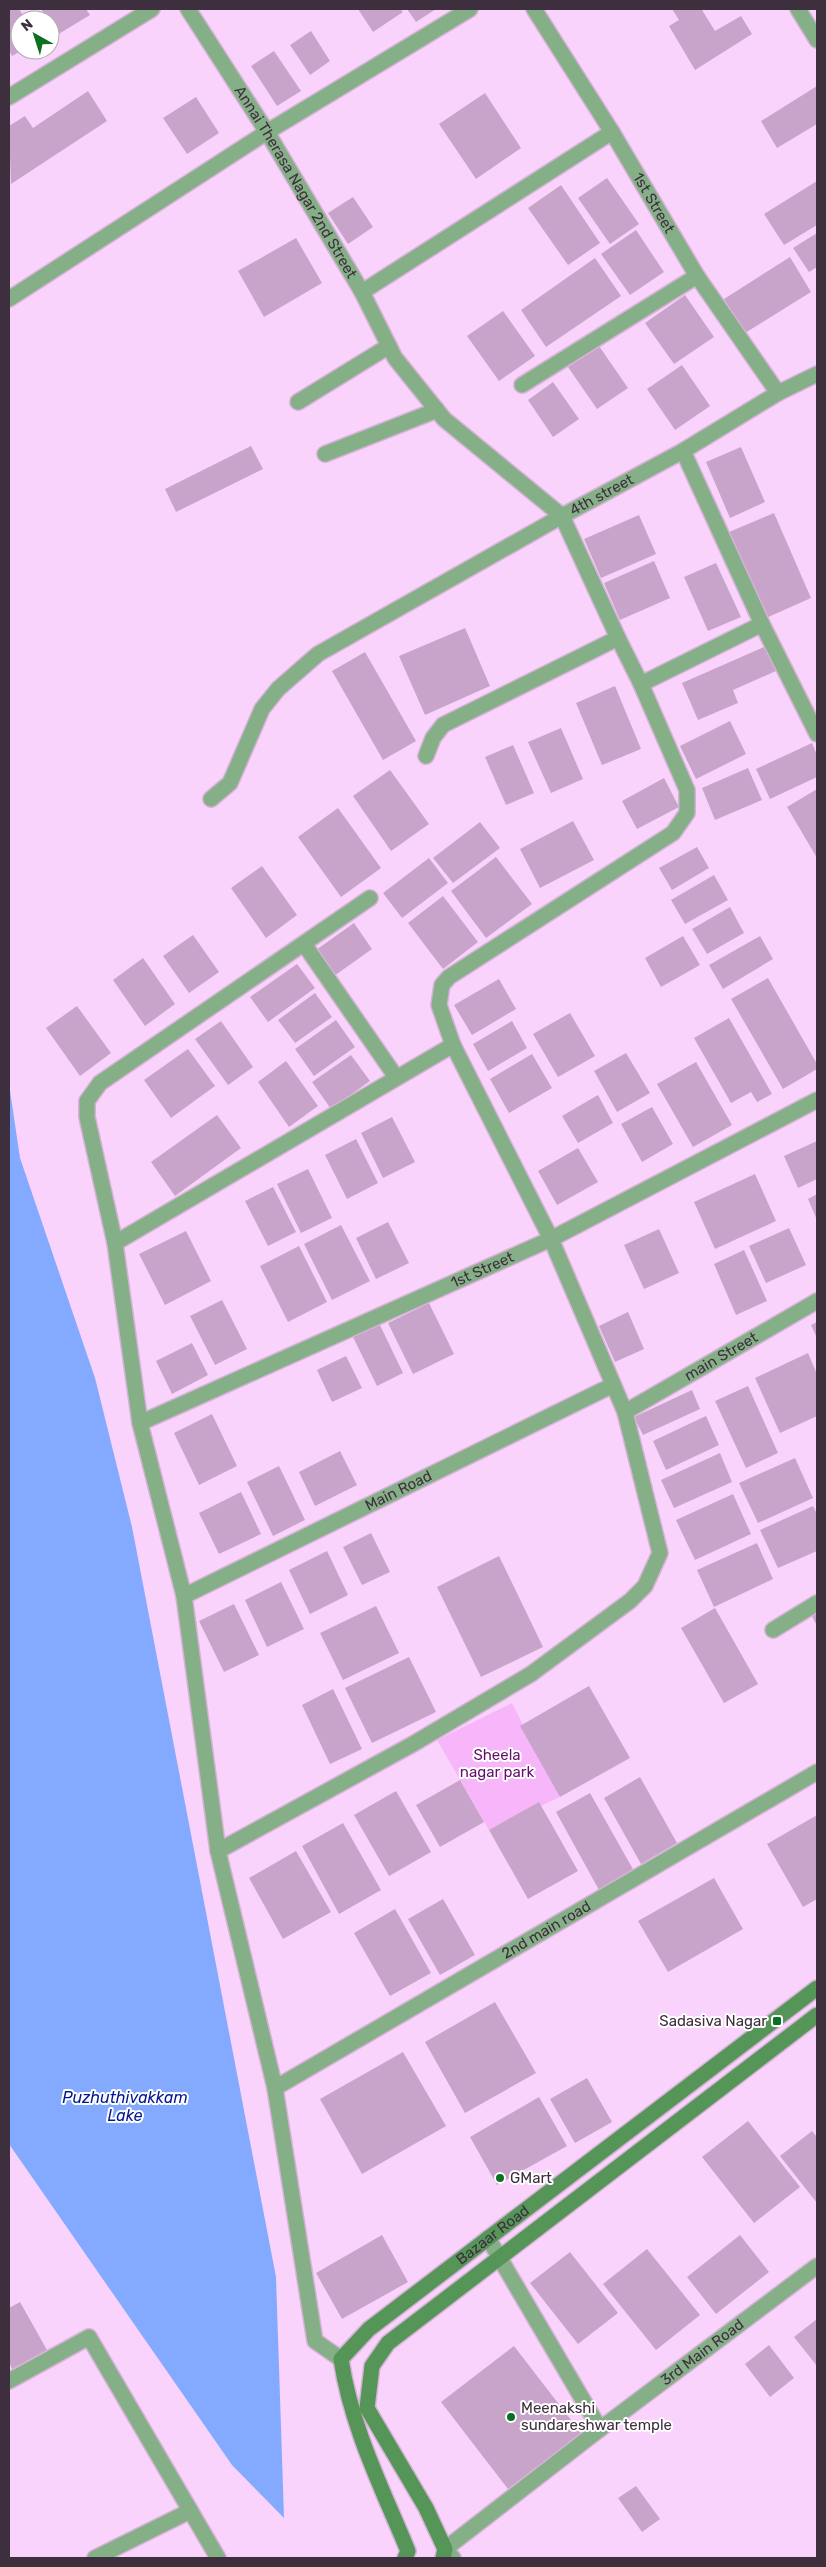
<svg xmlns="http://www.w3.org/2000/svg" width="826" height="2567" viewBox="0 0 826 2567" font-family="Rubik,sans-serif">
  <rect width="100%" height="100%" fill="#f9d3fb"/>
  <path fill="#f7b6fa" d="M512,1703l48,94 -71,33 -52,-90z"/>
  <path fill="#84aaff" d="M9,1084l11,74 75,220 37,149 144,750 8,241 -52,-53 -223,-321z"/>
  <path fill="#c9a4ca" d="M9,9h10l7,11h-6v30h3l-11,6 -3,-6z
    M41,9h45l4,6 -33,20 -7,-15h-2z
    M358,9h42l3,3 -30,20z
    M407,9h29l-20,13z
    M672,9h33l-3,1 13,21 26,-15 11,18 -57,36 -26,-44 10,-6z
    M311,31l19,30 -20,14 -20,-30z
    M274,51l27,40 -24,15 -26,-40z
    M817,86v38l-40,24 -16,-27z
    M88,91l19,30 -96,63 -2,-58 16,-10 8,12z
    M485,93l36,55 -45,31 -37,-55z
    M196,97l23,36 -32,21 -24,-36z
    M607,178l32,46 -29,20 -32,-46z
    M817,181v44l-33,20 -20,-31z
    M561,185l39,58 -32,22 -40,-57z
    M353,197l20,30 -25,17 -20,-31z
    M636,230l28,42 -34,23 -29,-41z
    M817,233v34l-8,5 -16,-24z
    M296,238l26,45 -58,34 -26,-46z
    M790,257l21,35 -66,41 -21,-34z
    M595,258l26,38 -75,51 -25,-37z
    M685,295l29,42 -40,27 -29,-41z
    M503,311l32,45 -36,25 -32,-45z
    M599,346l29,42 -31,21 -29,-42z
    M682,365l28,41 -35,24 -28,-41z
    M553,382l26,37 -26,18 -25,-37z
    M251,446l12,23 -87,43 -11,-23z
    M741,447l24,55 -35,16 -24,-56z
    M774,513l37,85 -45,20 -37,-86z
    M639,515l17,39 -55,24 -17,-39z
    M654,561l16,37 -50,22 -16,-37z
    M716,563l25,54 -33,14 -24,-54z
    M465,628l25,58 -65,29 -26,-59z
    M766,646l10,25 -43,19 5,13 -40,17 -16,-37z
    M365,652l51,89 -33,19 -51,-89z
    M615,686l26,63 -39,16 -26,-62z
    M730,721l16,33 -50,25 -16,-33z
    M561,728l22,51 -32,14 -23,-51z
    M812,743l5,12v22l-47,22 -14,-30z
    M513,745l21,48 -28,12 -21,-48z
    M748,768l14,32 -47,20 -13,-32z
    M390,770l39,54 -38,27 -38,-55z
    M664,778l15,29 -42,22 -15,-28z
    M817,789v69l-30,-51z
    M338,808l43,60 -40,29 -43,-60z
    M573,821l21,39 -54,28 -20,-39z
    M480,822l20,26 -47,35 -20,-25z
    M697,847l12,21 -37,22 -13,-22z
    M496,857l36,47 -46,34 -35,-47z
    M429,858l19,25 -46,35 -19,-25z
    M262,866l35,49 -31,23 -35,-50z
    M714,875l14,25 -43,24 -14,-24z
    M443,896l35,46 -35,27 -35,-46z
    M730,907l14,26 -37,21 -15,-25z
    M354,923l18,26 -38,27 -18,-26z
    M193,935l26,37 -30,21 -26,-37z
    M683,936l17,29 -39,22 -16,-29z
    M760,936l13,23 -50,30 -14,-24z
    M143,958l32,46 -30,22 -32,-46z
    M297,964l18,24 -47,34 -18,-25z
    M768,978l49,86v5l-34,20 -52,-90z
    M499,979l17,30 -44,26 -18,-30z
    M315,993l17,24 -37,26 -17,-23z
    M77,1006l34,47 -31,23 -34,-48z
    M570,1013l25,43 -37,21 -25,-43z
    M729,1018l43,76 -15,8 -6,-10 -20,11 -37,-65z
    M336,1020l19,27 -41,29 -19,-27z
    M221,1021l32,46 -25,18 -33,-46z
    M512,1021l15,27 -39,23 -15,-27z
    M188,1049l27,37 -44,32 -27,-38z
    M626,1053l24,40 -33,19 -23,-41z
    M532,1054l20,34 -43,25 -19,-34z
    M351,1055l19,26 -39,28 -19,-27z
    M286,1061l32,45 -29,21 -31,-45z
    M696,1062l36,63 -39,22 -36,-63z
    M598,1095l15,28 -35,20 -16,-27z
    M652,1107l21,37 -31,18 -21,-38z
    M217,1115l24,33 -66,48 -24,-34z
    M392,1117l23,45 -32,16 -22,-45z
    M356,1139l22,44 -31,16 -22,-44z
    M817,1141v38l-19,9 -14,-32z
    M578,1148l20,34 -41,23 -19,-34z
    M308,1169l24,49 -31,15 -24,-49z
    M755,1174l21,47 -61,28 -21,-47z
    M273,1187l23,45 -28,14 -23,-45z
    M817,1194v26l-9,-21z
    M388,1222l21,41 -33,16 -20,-41z
    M341,1225l29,56 -38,19 -28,-56z
    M789,1228l17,37 -40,18 -17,-37z
    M659,1229l20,44 -35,16 -20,-44z
    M186,1231l25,50 -46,24 -26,-51z
    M299,1246l28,56 -39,20 -28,-56z
    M744,1250l23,51 -31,14 -22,-51z
    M222,1300l25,49 -32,16 -25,-49z
    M429,1303l25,51 -41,20 -25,-51z
    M628,1312l16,37 -29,13 -16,-36z
    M378,1321l25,52 -26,13 -25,-51z
    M817,1322v16l-6,-13z
    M192,1343l16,32 -36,19 -16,-33z
    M808,1353l9,21v42l-37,17 -25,-55z
    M346,1356l16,32 -30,14 -15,-32z
    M748,1386l30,67 -32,15 -31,-67z
    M692,1390l8,19 -57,26 -9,-18z
    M212,1414l25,52 -38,19 -25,-52z
    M706,1416l13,29 -53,25 -13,-29z
    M340,1451l17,34 -42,21 -16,-34z
    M720,1453l12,29 -58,26 -13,-28z
    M795,1458l18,40 -55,25 -19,-40z
    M279,1466l26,54 -32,16 -26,-54z
    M241,1492l20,42 -42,20 -20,-41z
    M733,1494l18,40 -56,26 -19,-40z
    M813,1506l4,8v37l-39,17 -18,-38z
    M371,1533l19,39 -28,13 -19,-38z
    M757,1543l16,36 -59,28 -17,-37z
    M327,1551l21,44 -38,19 -21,-44z
    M499,1556l44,91 -62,30 -44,-90z
    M281,1582l23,47 -37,18 -22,-47z
    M234,1604l25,51 -35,17 -25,-51z
    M376,1606l23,47 -56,27 -23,-47z
    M715,1608l43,76 -34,19 -43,-75z
    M817,1611v15l-6,-12z
    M409,1657l27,55 -64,31 -27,-55z
    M589,1686l41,72 -70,39 -40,-71z
    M333,1689l29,60 -32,15 -28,-59z
    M640,1777l37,66 -36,21 -37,-66z
    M460,1780l24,42 -44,25 -24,-42z
    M396,1791l35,61 -42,24 -35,-61z
    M590,1793l44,78 -35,19 -43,-78z
    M539,1802l39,69 -50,28 -39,-69z
    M817,1815v84l-14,8 -36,-63z
    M343,1823l38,67 -42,24 -37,-68z
    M296,1851l35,61 -48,27 -34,-61z
    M714,1878l29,51 -75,43 -30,-51z
    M443,1899l32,56 -35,20 -32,-56z
    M395,1909l36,64 -41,23 -36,-63z
    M495,2002l41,71 -71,40 -40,-71z
    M403,2052l43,74 -84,48 -42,-75z
    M587,2078l25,44 -37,21 -25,-44z
    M539,2097l28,49 -70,39 -27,-48z
    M748,2121l52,66 -46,36 -52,-66z
    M812,2131l5,6v66l-37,-47z
    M382,2235l26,47 -66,37 -26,-46z
    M740,2235l29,37 -53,42 -29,-37z
    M647,2249l53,66 -44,35 -53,-66z
    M570,2252l48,61 -40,31 -48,-61z
    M20,2302l27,48 -35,19 -3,-7v-54z
    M817,2319v47l-23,-29z
    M769,2345l25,33 -24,19 -25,-33z
    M514,2346l67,87 -73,56 -67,-87z
    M636,2486l24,33 -18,13 -24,-34z"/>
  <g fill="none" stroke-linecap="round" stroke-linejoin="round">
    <defs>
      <g id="street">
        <path id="s1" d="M188,9l79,123 95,160 33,66 49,61 118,97 121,-65 95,-58 39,-19"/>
        <path id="s2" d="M534,9l78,123 85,144 81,117"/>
        <path d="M798,9l19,31"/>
        <path d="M9,97l143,-88"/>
        <path d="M362,292l250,-160"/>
        <path d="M9,299l258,-167 203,-123"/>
        <path d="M522,385l175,-109"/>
        <path d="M298,402l91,-56"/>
        <path d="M683,451l79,173 55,110"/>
        <path d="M325,454l112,-44"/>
        <path d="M641,684l121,-60"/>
        <path d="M426,756l7,-18 10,-13 175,-87"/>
        <path d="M211,799l19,-16 32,-74 16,-20 40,-35 244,-138 56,122 23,46 46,106v23l-14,20 -224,144 -7,8 -3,20 14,40 98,194 74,173 35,141 -15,33 -15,15 -99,73 -118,70 -195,107"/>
        <path d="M304,944l92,133"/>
        <path d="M115,1243l338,-198"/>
        <path id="s3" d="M625,1412l192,-111"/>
        <path id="s4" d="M140,1423l411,-184 266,-139"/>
        <path id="s5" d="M184,1596l429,-211"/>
        <path d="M773,1630l44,-27"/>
        <path id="s6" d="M275,2088l542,-316"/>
        <path d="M488,2238l112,191"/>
        <path d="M341,2359l-26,-18 -40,-253 -57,-237 -34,-255 -44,-173 -25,-180 -28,-126v-16l13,-18 270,-185"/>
        <path d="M9,2381l80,-44 129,221"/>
        <path d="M95,2558l95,-47"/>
        <path id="s7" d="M453,2558l-8,-9 155,-120 217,-163"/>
      </g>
      <g id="secondary">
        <path id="s8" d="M405,2558l3,-7c-26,-63 -57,-124 -67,-192l28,-30 448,-341"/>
        <path d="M443,2558l2,-9 -19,-41 -59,-100 5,-42 16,-23 429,-328"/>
      </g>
    </defs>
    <use href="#street" stroke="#d4b2d5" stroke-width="18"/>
    <use href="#secondary" stroke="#d4b2d5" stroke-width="18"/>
    <use href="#street" stroke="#85af86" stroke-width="15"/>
    <use href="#secondary" stroke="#559558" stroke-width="15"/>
  </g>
  <g fill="#0b7020" stroke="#fff" stroke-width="2">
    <rect x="772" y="2016" width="10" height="10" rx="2.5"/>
    <circle cx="500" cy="2178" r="5"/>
    <circle cx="511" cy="2417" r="5"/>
  </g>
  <g text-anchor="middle" stroke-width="4" stroke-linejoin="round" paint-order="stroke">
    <g font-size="15" fill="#3e2f3e" stroke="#fff">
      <text dy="5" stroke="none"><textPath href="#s1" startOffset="204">Annai Therasa Nagar 2nd Street</textPath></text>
      <text dy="5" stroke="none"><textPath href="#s2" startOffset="228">1st Street</textPath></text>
      <text dy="5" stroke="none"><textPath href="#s1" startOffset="682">4th street</textPath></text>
      <text dy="5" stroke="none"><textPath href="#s4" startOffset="375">1st Street</textPath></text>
      <text dy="5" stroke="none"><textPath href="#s3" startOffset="111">main Street</textPath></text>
      <text dy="5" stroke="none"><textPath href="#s5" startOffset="239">Main Road</textPath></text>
      <text dy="5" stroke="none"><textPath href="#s6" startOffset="314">2nd main road</textPath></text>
      <text dy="5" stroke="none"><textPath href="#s8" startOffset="408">Bazaar Road</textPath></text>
      <text dy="5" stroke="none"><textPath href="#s7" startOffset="336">3rd Main Road</textPath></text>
    </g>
    <g font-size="15" fill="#65116b" stroke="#fff">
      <text x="497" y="1760">Sheela<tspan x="497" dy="17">nagar park</tspan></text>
    </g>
    <g font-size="15" fill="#3e2f3e" stroke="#fff" text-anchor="start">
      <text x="767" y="2026" text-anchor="end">Sadasiva Nagar</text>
      <text x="510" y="2183">GMart</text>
      <text x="521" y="2413">Meenakshi<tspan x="521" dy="17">sundareshwar temple</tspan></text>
    </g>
    <g font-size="16" font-style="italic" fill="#051894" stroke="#fff">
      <text x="125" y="2103">Puzhuthivakkam<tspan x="125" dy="18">Lake</tspan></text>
    </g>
  </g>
  <rect width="826" height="2567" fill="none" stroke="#3e2f3e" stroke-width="20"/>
  <g transform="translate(35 35) rotate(321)"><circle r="24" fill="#ffffff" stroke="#b2acb2"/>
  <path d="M0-4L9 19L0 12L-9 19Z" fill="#0b7020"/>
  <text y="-8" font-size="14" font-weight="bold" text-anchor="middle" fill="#3e2f3e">N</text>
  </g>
</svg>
